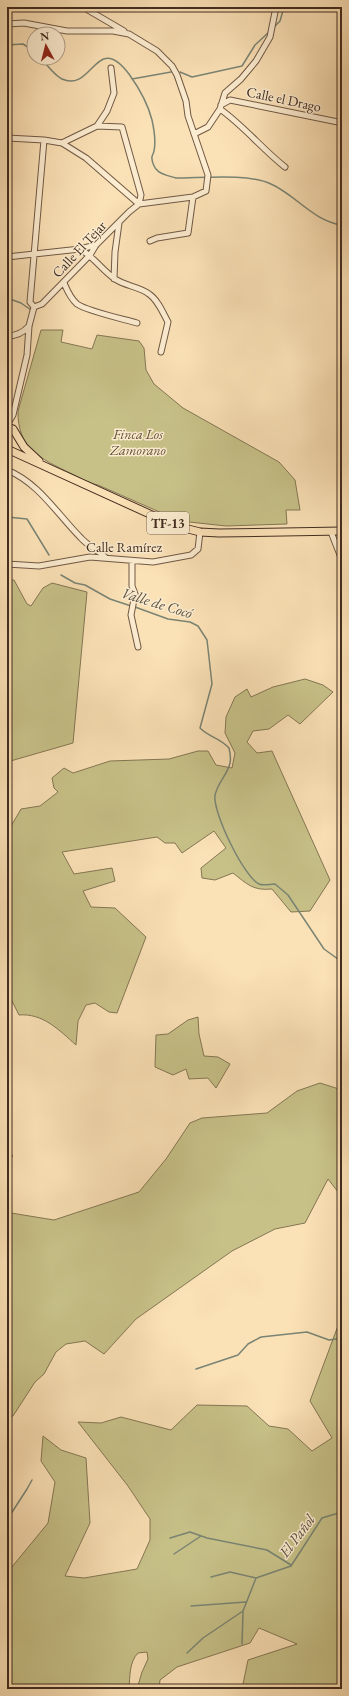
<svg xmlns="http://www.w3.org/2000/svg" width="349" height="1696" viewBox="0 0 349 1696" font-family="'EB Garamond',serif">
  <rect width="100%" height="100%" fill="#fbe1b6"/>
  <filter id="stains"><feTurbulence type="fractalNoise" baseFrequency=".005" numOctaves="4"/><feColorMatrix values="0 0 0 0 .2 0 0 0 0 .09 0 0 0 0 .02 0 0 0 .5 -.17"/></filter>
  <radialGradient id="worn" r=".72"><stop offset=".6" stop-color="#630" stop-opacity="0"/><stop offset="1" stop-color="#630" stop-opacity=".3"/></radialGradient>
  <path fill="#c7c188" stroke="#847654" d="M41,330h22l-2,12 31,7 5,-14 42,6 5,7 2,22 8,14 29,24 96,54 16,18 5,30h-14l1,14 -61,2 -46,-5 -82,-36c-10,-2 -19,-8 -28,-12 -29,-14 -53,-25 -52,-62z
    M7,580h7l13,24 4,2 12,-18 9,-5 35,9 -14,151 -66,19z
    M305,679l18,6 10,7 -33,32 -12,-9 -19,14 -16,2 -6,11 10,11 15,-2 58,129 -20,31 -19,1 -19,-23c-19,2 -25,-5 -39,-16l-18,7 -13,-2 -1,-10 25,-20 -12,-17 -32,22 -7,-10h-10l-8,-6 -95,15 12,22 38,-6 3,13 -32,10 8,16 24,1 31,29 -29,76 -8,-1 -14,-9 -9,2 -8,16 -2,24c-17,-15 -33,-32 -57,-30l-12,-24v-158l14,-24 19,-3 18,-14 -4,-4 -2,-10 12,-10 9,5 37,-12 59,-2 29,-8h10l8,14 16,3 3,-15 -10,-20 1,-16 9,-20 12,-8 4,8 22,-10z
    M198,1017l1,17 5,22 14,1 12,7 -14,24 -8,-10 -19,1 -3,-10 -13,6 -18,-8 1,-32 12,-1 20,-14z
    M320,1083l22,7v107l-14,-18 -23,44 -30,6 -43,22 -96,68 -32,35 -19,-13 -19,3 -10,8 -12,22 -9,8 -22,34 -6,3v-236l4,6v24l43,7 85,-28 27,-33 24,-36 12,-5 65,-5 30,-22z
    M342,1315v374h-100l6,-29 49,-16 -38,-16 -9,15 -73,24 -17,13 -1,9h-22l5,-17 6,-13 -1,-7 -9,1c-9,9 -8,24 -9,36h-122v-116l41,-50 7,-41 -14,-21 2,-25 18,14 25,8 4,65 -25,53 19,2 53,-9 13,-29v-21l-22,-33 -50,-64 23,1 20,-6 50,13 26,-25 50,1 22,20 19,3 24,22 20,-13 -22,-37z"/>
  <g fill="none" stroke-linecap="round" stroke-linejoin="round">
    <path stroke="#7a8474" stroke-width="1.5" d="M273,28l7,-7 4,-14
      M7,45l16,-1 11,7
      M41,58c4,5 15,18 21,21 31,14 34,-49 67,-5 10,14 19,30 23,46 2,9 4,22 2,31 0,2 -3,5 -2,8 0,3 3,10 5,11 4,5 13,6 19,8 26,0 72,-5 95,6 25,11 42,37 71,41
      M180,72l12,5 50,-11 13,-21 14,-13
      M132,79l39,-7
      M7,298l14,5 10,7
      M7,517l20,2 22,36
      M61,575l14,8 10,2 25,14 21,7
      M135,607l33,12 22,3 8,4 9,14 5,44 -12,44c10,10 19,9 29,20 1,4 2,10 1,15 -2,11 -14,22 -15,33 -2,17 29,81 44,88 4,2 11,0 16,0l13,11 36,54 18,13
      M196,1369l42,-14 10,-11 13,-7 46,-5 22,8 13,-2
      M7,1520l20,-31 5,-9
      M170,1538l20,-6 17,6 60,12 24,15
      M174,1554l27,-18
      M211,1577l19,-5 26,6
      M191,1606l55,-4
      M242,1644l1,-32
      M187,1653l16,-15 40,-27 13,-33 35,-12 31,-48 20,-6"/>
    <defs>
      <path id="minor" d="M87,7l1,3 36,21
        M7,24l17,-1 43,8h46l16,3 28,17 15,15 5,9 9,26 2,15 20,59 -2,16 -13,6 -54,7 -10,8 -33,33 -6,10 -48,49 -8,3
        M221,105l9,-5 108,22h4
        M220,109c24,17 42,40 65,58
        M97,126l10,-15 7,-18 -3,-25
        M194,134l14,-7 12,-18 5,-16 16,-14 15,-18 14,-24 6,-30
        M7,138l37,2 18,3 24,15 53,46
        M62,143l35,-17 25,1 19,68 -2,9
        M150,241l7,-3 31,-5 5,-36
        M80,249c14,8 22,21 35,30 10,7 26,8 34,15 9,6 14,19 19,28l-7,30
        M7,257l73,-8 16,-4
        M114,279l1,-27 4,-29
        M64,283c3,7 6,15 13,21 10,7 46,15 60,19
        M34,307l-4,-5 14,-162
        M7,336c9,0 16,-3 22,-10
        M7,425l6,-10 14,-60 2,-29 5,-19
        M7,470c32,13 50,44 74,68 7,8 17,12 24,19
        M331,532l11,28
        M132,561v25l3,8 -4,21 7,32
        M7,564l32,2 51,-9 63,5 38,-7 7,-6 2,-17
        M7,1154l2,2"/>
      <path id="major" d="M7,427l6,2 11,18 15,14
        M7,449l169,77 24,6 19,1 123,-2"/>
    </defs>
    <use href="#minor" stroke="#705945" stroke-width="7"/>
    <use href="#major" stroke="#422c1f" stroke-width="9"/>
    <use href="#minor" stroke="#fcecd0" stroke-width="5"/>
    <use href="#major" stroke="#fbe1b6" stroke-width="7"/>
  </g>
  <g text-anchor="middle" stroke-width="3" stroke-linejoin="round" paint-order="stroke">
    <rect fill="#fcecd0" stroke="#7a6654" stroke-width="1" x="147" y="512" width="42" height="22" rx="3"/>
    <g font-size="13" font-weight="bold" fill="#422c1f">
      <text x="168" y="528">TF-13</text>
    </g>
    <g font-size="14" fill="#422c1f" stroke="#fcecd0">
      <text transform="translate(284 99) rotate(12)" y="5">Calle el Drago</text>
      <text transform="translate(79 249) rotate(-47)" y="5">Calle El Tejar</text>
      <text x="124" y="552">Calle Ramírez</text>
    </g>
    <g font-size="14" font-style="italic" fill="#635139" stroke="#fcecd0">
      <text x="138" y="439">Finca Los<tspan x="138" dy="16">Zamorano</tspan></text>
    </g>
    <g font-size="15" font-style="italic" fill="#595042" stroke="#fcecd0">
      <text transform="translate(157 603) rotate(17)" y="5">Valle de Cocó</text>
      <text transform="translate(297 1536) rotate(-53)" y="5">El Pañol</text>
    </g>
  </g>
  <rect width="349" height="1696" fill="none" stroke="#fbe1b6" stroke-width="24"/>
  <rect x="8" y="8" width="333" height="1680" fill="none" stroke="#422c1f" stroke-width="2"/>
  <rect x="12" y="12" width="325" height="1672" fill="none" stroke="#422c1f"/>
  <g transform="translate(46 46) rotate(353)"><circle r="19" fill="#fcecd0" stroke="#b29f89"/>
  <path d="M0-3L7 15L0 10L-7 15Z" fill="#8f2418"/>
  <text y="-6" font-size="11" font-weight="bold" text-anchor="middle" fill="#422c1f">N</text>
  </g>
  <rect width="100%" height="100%" filter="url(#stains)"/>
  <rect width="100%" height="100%" fill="url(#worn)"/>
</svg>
